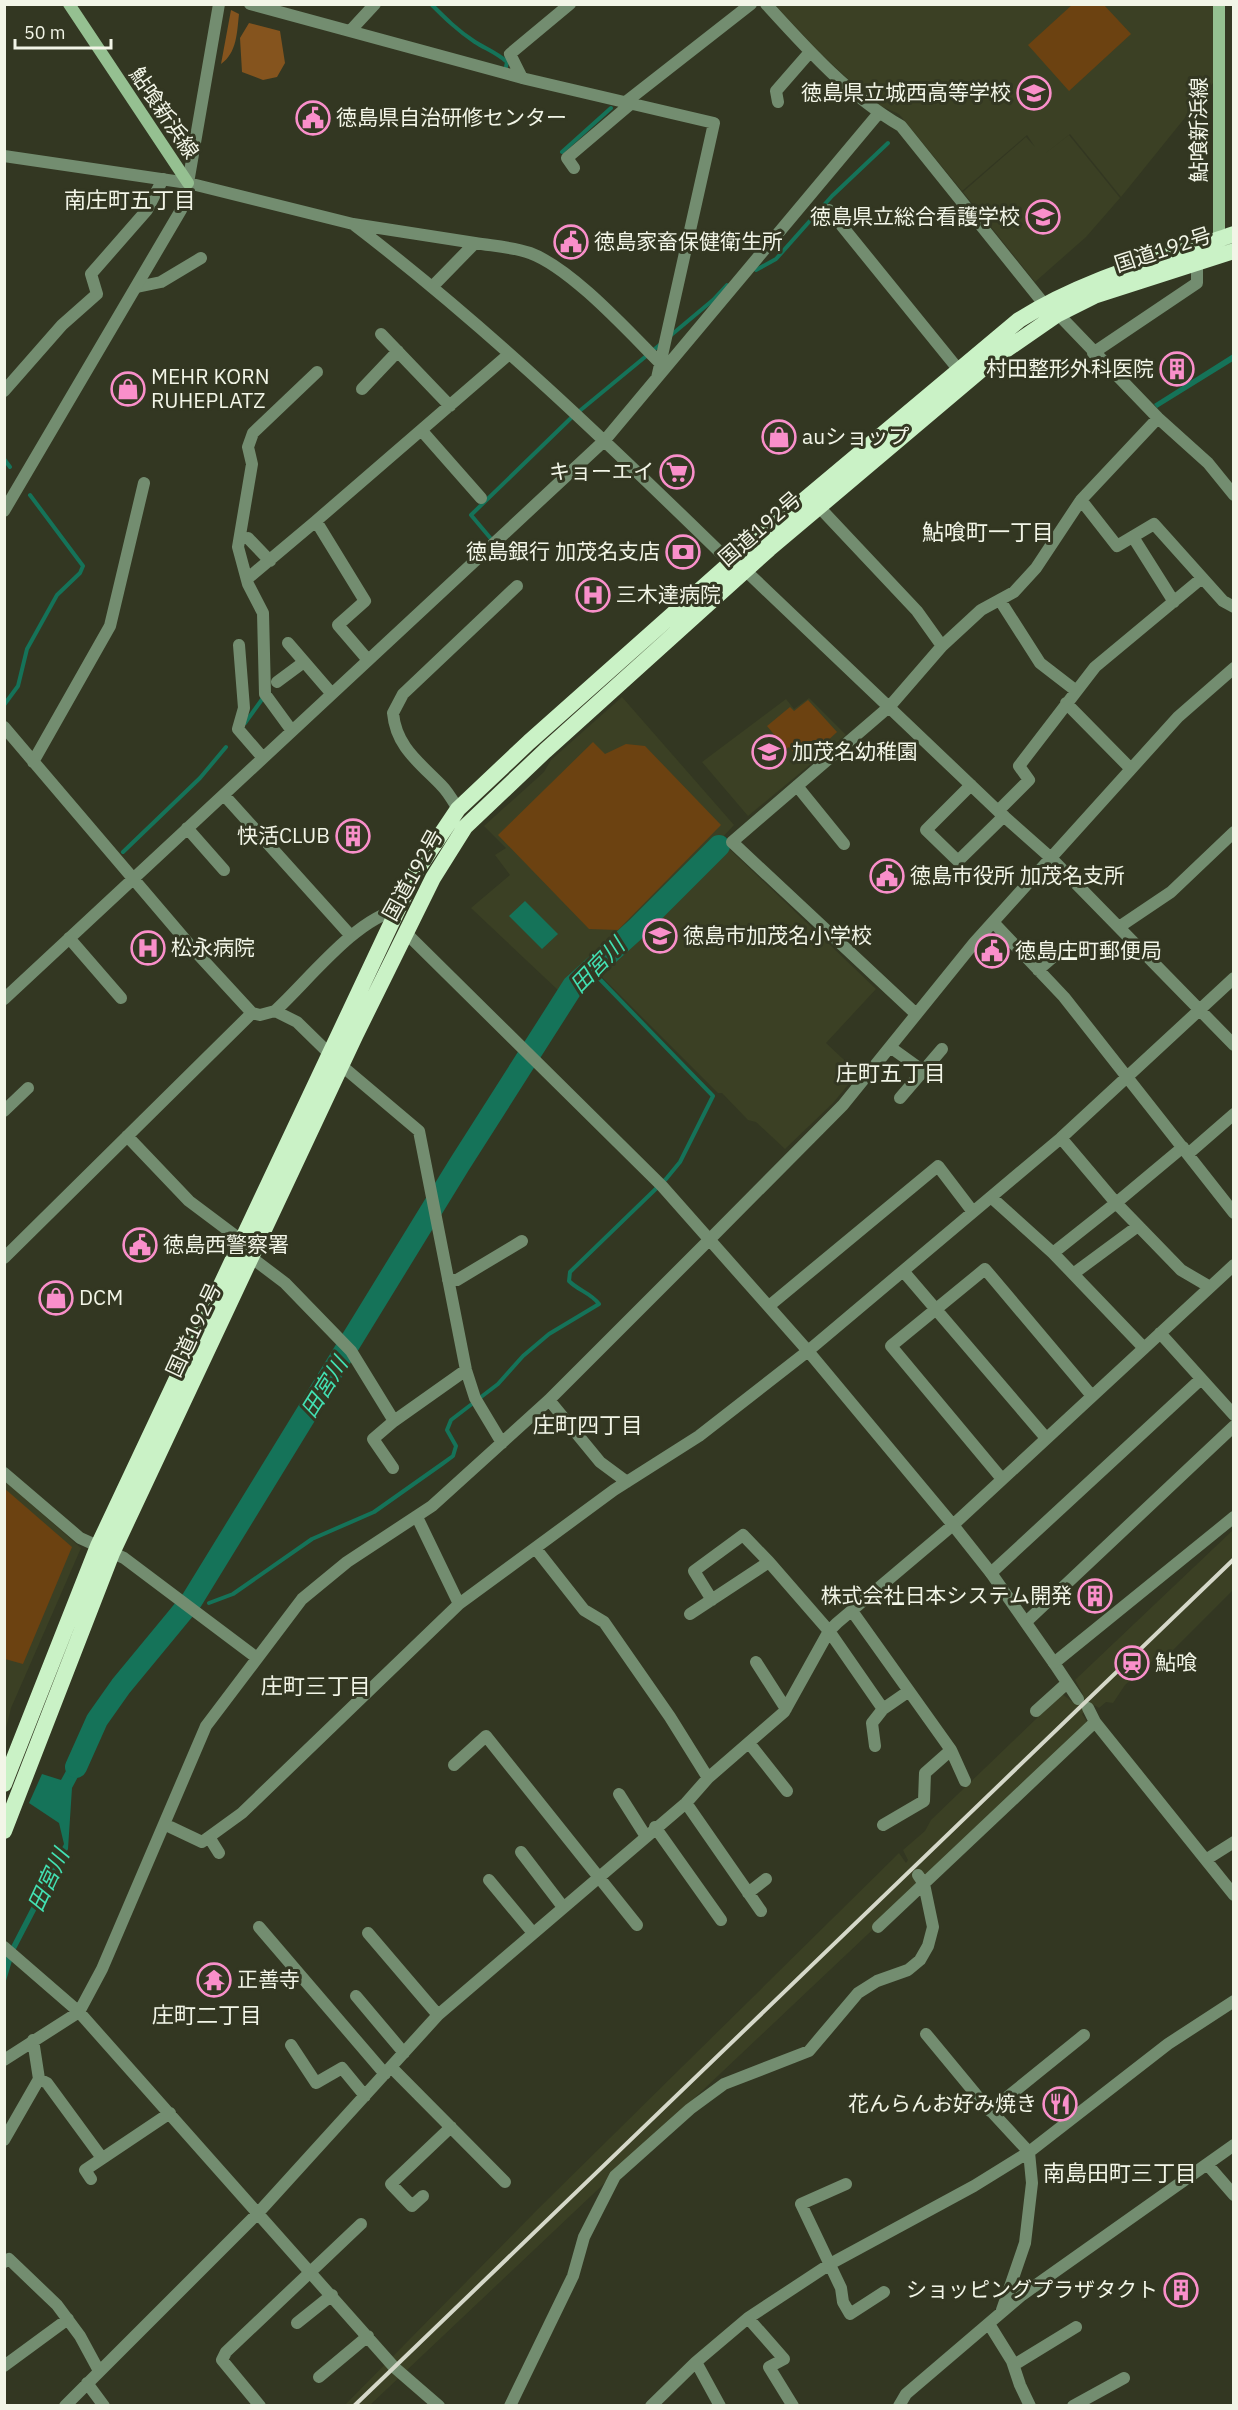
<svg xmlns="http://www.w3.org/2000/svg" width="1238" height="2410" viewBox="0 0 1238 2410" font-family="'IBM Plex Sans','Noto Sans JP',sans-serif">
  <rect width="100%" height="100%" fill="#333722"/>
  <path fill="#3b4024" d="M775,5h438v78l-92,114 -51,-63 -28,22 27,-21 51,63 -34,39 -51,45 -72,-90 63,-55 9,10 -8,-12 -65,56 -63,-77 -25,-11 -53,-49z
    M622,697l112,128 -14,15 156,149 -50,54 32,30 -25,30 -48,46 -29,-27 -8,-2 -26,-27h-4l-129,-129 -30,27 -88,-83 39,-33 -15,-20 11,-7 -22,-22 60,-54 7,-12z
    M809,698l37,37 -98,81 -46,-54 84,-63 8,10z
    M5,1481l76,67 -70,160 -6,24z
    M1233,1530v60l-70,70 -5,-4 -33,29 -12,18 -7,-1 -7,6 -7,-4 -10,10 7,11 -719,680 -26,1 194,-197 361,-356 7,10 2,-3 -5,-10 22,-19 6,-11 131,-126 12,9 9,-9 -8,-14z"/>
  <path fill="#6c4211" d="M1073,4l31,1 27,29 -62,57 -41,-46z
    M808,700l29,32 -30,28 -7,1 -11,-14 -3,2 -19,-23 23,-19 4,4z
    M593,742l12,12 21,-10 19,2 76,79 -103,105 -29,-1 -91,-94z
    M4,1488l68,59 -49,117 -18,-5z"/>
  <path fill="#85541e" d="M231,10l8,4c-2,18 -2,39 -18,50z
    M249,23l31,8 5,32 -8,14 -14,3 -21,-8 -2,-34z"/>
  <path fill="#157359" d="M1233,354v7l-76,47 -3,-4z
    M525,901l33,33 -16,15 -33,-33z
    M84,1738l11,7 -23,43 -4,61 -53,102 -10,33v-26l59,-114 -5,-21 -30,-20 13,-29 19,6z"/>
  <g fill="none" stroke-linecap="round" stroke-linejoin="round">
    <path stroke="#157359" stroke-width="4" d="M431,4c14,14 27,27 44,38 11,7 22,11 32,20l-1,5
      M562,152l49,-44
      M756,270l20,-11 56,-63 56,-53
      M670,336l43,-36 14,-15
      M4,459l6,8
      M492,540l-21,-25 100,-97 91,-75
      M4,705l14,-19 9,-37 30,-54 23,-22 3,-7 -53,-71
      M245,723l18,-25
      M123,852l77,-74 26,-31
      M192,1600l6,2
      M209,1603l24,-9 79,-55 62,-27 68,-48 11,-8 3,-10 -9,-16 4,-10 47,-36 25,-28 26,-22 50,-30c-8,-11 -20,-13 -30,-23l1,-9 96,-93 14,-17 33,-66 -123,-127"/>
    <path stroke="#157359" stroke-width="22" d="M76,1767l21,-47 24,-34 71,-86 267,-435 114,-179 63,-57 83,-83"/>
    <path stroke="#738d70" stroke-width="12" d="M219,4l-31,179 165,41 122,19
      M250,4l276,75 188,44 -57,255
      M766,4c41,45 83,92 135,122l143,178 14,10 100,104 50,45 26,32
      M351,30l24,-26
      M522,78l-12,-24 60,-50
      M627,101l124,-97
      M778,102l-2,-11 34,-39
      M574,168l-7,-10 66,-56
      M829,210l129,159
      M353,224c135,103 257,221 378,339l15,8 252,240 53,47 183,187
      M433,286l42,-43c18,3 38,4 55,10 41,15 98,78 129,109
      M137,287l24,-5 40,-24
      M381,334l69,72
      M1093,353l104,-70v-21
      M362,389l36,-38
      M4,391l58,-66 35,-31 -6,-20 56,-64 16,-31
      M422,431l59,67
      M1081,500l36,46 37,-22 69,77 11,6
      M819,507l98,104 25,35
      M316,521l192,-166
      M1133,537l41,65
      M248,538l22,23
      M247,579l69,-58 49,80 -27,24 30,35
      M1001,602l39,61 35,27
      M288,643l44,51
      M239,645l5,63 -6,21 25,29
      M277,682l27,-20
      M1066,703l65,66
      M4,727l190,223 58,63 8,2 15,-4 22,11 45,44 77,65 47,239 9,28 27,45
      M292,731l-27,-37 -2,-81 -15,-29 -10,-37 14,-83 -4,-17 5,-14 64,-61
      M33,762l77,-136 34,-143
      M971,785l-45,45 32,31 46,-45
      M797,786l47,58
      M224,795l127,141
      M458,809c-5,-8 -10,-17 -16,-23 -22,-23 -46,-39 -49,-73l10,-19 114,-108
      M998,811l31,-31 -10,-14 76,-99 107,-89
      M187,828l37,42
      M993,922l71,75 170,216
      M1119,927l52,-35 63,-60
      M406,933l256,253 146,165 145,174
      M69,938l52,60
      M1038,970l21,-18
      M4,999l601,-559 273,-326
      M275,1011c32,-29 81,-93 123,-101
      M916,1014l-184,-172 158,-136 52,-60 39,-36 33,-18 22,-24 45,-68 77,-82
      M890,1047l32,23
      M900,1098l42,-49
      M4,1111l24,-23
      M127,1136l62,65 52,39
      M1183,1147l-67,56 65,67 29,17
      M1188,1154l46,-40
      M992,1198l61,55 91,95
      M1053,1253l63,-50 -55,-65
      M4,1258l248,-245
      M252,1258l33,25 66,68 43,70 72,-51
      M904,1272l142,166
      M1073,1274l65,-48
      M448,1280h9l65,-39
      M769,1306l169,-140 35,46
      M1160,1333l74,82
      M549,1400l51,62 27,20
      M393,1468l-20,-29 21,-18
      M4,1473l76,65 44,20 133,100
      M1002,1479l-111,-133 94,-77 107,127
      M417,1517l42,87
      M536,1549l48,61 20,12 66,95 38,61
      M991,1573l210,-194
      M712,1600l-18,-29 49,-36 26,27
      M852,1611l99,139 -26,23 -1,28 -41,24
      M690,1614l79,-52 60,69 54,78 -11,14 3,23
      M1026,1622l208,-196
      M756,1662l30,47
      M1078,1699l-24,-36 180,-146
      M1088,1708l7,14 139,173
      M883,1709l26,-18
      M1036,1711l31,-28
      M749,1743l38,48
      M951,1750l14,31
      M454,1765l32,-29 151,189
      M619,1794l26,41
      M686,1803l75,108
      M164,1824l38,18 40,-29 217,-209 155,-114 85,-54 109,-85 253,-213 173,-160
      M655,1827l66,93
      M209,1837l10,16
      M521,1852l42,55
      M1207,1859l27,-17
      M489,1880l44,53
      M748,1893l18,-14
      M259,1927l126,147
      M878,1927l217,-205
      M368,1933l70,82
      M4,1947l75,65 315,355 45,39
      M356,1996l48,57
      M926,2034l53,64 50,54 3,31 -7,60 -23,67
      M291,2045l25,38 26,-15 23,28
      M4,2060l75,-48 23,-43 104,-243 96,-127 45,-37 85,-56 117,-106 161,-161 133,-134 131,-162 204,-226 56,-49
      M391,2067l114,115
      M39,2079l8,4 55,75
      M990,2111l94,-76
      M4,2140l35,-61 -6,-39
      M1207,2164l27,31
      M91,2179l-6,-9 85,-57
      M846,2184l-45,20 40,84 2,14 7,12 34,-22
      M423,2196l-11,10 -21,-22 60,-57
      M4,2262l5,-3 48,46 23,31 19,35
      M748,2318l36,41 -15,8 24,39
      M297,2323l35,-28
      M989,2324l23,37 8,24 10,21
      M696,2362l24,44
      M1014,2365l62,-38
      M4,2366l64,-47
      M319,2377l49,-41
      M87,2383l17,23
      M65,2406l194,-194 179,-197 248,-212 22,-25 76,-66 45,-81 8,-8 116,-98 281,-260
      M260,2406l-38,-46 4,-8 135,-128
      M510,2406l63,-130 11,-39 31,-61 75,-67 34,-25 85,-33 49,-58 19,-12 31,-11 12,-10 8,-14 5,-19 -9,-43 -6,-9
      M651,2406l45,-44 52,-44 82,-54 144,-78 55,-34 139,-108 66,-43
      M899,2406l7,-12 116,-99 212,-150
      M1073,2406l51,-28"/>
    <path stroke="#738d70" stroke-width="12" d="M4,156l184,27 -7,27 -177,301
      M953,1525l38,48 63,90"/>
    <path stroke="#95c091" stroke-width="12" d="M69,4l119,179
      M1219,246v-242"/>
    <path stroke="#caf2c6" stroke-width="16" d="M4,1784l94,-238 317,-673 43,-64 71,-67 225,-200 265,-222c66,-42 141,-60 215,-86
      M4,1831l108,-278 243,-517 78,-158 32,-51 80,-76 224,-202 231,-195 58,-40 36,-18 140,-45"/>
    <path stroke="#d5d8c9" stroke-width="4" d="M354,2406l880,-847"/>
  </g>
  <defs>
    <symbol id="school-ring" viewBox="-11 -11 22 22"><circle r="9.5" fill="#333722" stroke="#f98fca" stroke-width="1.5"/><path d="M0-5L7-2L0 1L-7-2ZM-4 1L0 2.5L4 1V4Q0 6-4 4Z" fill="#f98fca"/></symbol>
    <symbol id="civic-ring" viewBox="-11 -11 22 22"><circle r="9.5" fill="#333722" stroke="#f98fca" stroke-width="1.5"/><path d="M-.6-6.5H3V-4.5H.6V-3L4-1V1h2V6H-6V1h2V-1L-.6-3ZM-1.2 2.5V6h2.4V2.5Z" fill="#f98fca"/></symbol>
    <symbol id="building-ring" viewBox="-11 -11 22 22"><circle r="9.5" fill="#333722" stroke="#f98fca" stroke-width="1.5"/><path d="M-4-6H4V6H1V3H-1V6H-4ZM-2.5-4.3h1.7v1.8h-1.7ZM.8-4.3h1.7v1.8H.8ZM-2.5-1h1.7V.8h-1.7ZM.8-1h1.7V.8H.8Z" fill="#f98fca"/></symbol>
    <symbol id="shop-ring" viewBox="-11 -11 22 22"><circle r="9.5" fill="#333722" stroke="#f98fca" stroke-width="1.5"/><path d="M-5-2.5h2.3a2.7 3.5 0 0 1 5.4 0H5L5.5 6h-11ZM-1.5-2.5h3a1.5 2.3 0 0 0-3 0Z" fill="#f98fca"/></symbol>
    <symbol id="supermarket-ring" viewBox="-11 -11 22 22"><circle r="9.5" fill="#333722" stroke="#f98fca" stroke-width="1.5"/><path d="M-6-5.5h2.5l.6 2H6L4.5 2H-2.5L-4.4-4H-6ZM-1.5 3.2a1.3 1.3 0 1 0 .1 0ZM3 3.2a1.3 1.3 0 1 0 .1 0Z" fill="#f98fca"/></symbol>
    <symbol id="bank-ring" viewBox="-11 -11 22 22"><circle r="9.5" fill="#333722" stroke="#f98fca" stroke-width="1.5"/><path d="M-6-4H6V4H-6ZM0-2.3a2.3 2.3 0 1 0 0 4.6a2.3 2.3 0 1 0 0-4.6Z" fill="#f98fca"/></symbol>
    <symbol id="hospital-ring" viewBox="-11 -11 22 22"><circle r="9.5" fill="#333722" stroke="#f98fca" stroke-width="1.5"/><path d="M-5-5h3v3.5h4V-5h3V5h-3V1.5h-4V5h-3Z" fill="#f98fca"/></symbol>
    <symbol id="station-ring" viewBox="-11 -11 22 22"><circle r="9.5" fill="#333722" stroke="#f98fca" stroke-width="1.5"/><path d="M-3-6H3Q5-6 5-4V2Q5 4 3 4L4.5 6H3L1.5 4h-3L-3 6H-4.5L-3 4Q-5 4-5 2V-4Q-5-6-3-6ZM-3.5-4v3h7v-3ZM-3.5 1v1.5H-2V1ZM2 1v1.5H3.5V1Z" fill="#f98fca"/></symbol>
    <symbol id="temple-ring" viewBox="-11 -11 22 22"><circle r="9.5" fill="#333722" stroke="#f98fca" stroke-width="1.5"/><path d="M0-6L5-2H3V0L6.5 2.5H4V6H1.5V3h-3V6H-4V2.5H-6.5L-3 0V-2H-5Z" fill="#f98fca"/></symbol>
    <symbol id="restaurant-ring" viewBox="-11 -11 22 22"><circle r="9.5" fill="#333722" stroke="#f98fca" stroke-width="1.5"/><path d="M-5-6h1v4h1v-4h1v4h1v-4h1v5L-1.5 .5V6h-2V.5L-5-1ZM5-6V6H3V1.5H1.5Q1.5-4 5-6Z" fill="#f98fca"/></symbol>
  </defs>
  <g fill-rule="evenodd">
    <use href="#school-ring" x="1015" y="74" width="38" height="38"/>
    <use href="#civic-ring" x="294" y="99" width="38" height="38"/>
    <use href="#school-ring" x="1024" y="198" width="38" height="38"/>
    <use href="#civic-ring" x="552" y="223" width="38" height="38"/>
    <use href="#building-ring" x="1158" y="350" width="38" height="38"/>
    <use href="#shop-ring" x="109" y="370" width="38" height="38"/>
    <use href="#shop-ring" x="760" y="418" width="38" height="38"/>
    <use href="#supermarket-ring" x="658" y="453" width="38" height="38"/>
    <use href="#bank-ring" x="664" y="533" width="38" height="38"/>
    <use href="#hospital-ring" x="574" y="576" width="38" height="38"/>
    <use href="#school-ring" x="750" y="733" width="38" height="38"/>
    <use href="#building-ring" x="334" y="817" width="38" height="38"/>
    <use href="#civic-ring" x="868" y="857" width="38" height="38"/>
    <use href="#school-ring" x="641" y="917" width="38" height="38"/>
    <use href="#hospital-ring" x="129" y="929" width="38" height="38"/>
    <use href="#civic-ring" x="973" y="932" width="38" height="38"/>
    <use href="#civic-ring" x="121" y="1226" width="38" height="38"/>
    <use href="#shop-ring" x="37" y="1279" width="38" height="38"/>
    <use href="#building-ring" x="1076" y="1577" width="38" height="38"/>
    <use href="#station-ring" x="1113" y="1644" width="38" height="38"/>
    <use href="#temple-ring" x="195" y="1961" width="38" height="38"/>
    <use href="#restaurant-ring" x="1041" y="2085" width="38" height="38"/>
    <use href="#building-ring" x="1162" y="2271" width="38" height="38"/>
  </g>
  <g text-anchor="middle" stroke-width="6" stroke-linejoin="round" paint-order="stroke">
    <g font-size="21" fill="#f2f5e7" stroke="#333722" text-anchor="start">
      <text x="1011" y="100" text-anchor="end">徳島県立城西高等学校</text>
      <text x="336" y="125">徳島県自治研修センター</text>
      <text x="1020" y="224" text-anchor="end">徳島県立総合看護学校</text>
      <text x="594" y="249">徳島家畜保健衛生所</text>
      <text x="1154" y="376" text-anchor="end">村田整形外科医院</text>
      <text x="151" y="384">MEHR KORN<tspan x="151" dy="24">RUHEPLATZ</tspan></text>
      <text x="802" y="444">auショップ</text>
      <text x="654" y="479" text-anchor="end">キョーエイ</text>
      <text x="660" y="559" text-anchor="end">徳島銀行 加茂名支店</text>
      <text x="616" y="602">三木達病院</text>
      <text x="792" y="759">加茂名幼稚園</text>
      <text x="330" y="843" text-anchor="end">快活CLUB</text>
      <text x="910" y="883">徳島市役所 加茂名支所</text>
      <text x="683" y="943">徳島市加茂名小学校</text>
      <text x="171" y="955">松永病院</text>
      <text x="1015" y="958">徳島庄町郵便局</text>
      <text x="163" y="1252">徳島西警察署</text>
      <text x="79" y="1305">DCM</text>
      <text x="1072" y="1603" text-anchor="end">株式会社日本システム開発</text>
      <text x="1155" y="1670">鮎喰</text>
      <text x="237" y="1987">正善寺</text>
      <text x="1037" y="2111" text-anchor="end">花んらんお好み焼き</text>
      <text x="1158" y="2297" text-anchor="end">ショッピングプラザタクト</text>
    </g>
    <g font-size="21" fill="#f2f5e7" stroke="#333722">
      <text transform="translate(164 113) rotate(56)" y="7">鮎喰新浜線</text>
      <text transform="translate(1199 130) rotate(-90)" y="7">鮎喰新浜線</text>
      <text transform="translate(1163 250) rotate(-18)" y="7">国道192号</text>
      <text transform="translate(760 529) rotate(-41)" y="7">国道192号</text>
      <text transform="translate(413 875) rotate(-61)" y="7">国道192号</text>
      <text transform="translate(194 1330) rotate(-65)" y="7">国道192号</text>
    </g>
    <g font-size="22" fill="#f2f5e7" stroke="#333722">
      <text x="130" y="208">南庄町五丁目</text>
      <text x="988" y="540">鮎喰町一丁目</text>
      <text x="891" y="1081">庄町五丁目</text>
      <text x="588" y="1433">庄町四丁目</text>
      <text x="316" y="1694">庄町三丁目</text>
      <text x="207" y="2023">庄町二丁目</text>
      <text x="1120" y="2181">南島田町三丁目</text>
    </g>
    <g font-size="22" font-style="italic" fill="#42e1b3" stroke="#333722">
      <text transform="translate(597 965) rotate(-46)" y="8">田宮川</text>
      <text transform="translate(324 1387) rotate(-58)" y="8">田宮川</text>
      <text transform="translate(48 1880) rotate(-65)" y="8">田宮川</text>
    </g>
  </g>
  <rect width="1238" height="2410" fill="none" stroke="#f2f5e7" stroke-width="12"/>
  <path d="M15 39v9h96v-9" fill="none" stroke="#f2f5e7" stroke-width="3"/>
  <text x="24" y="39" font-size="18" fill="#f2f5e7" stroke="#333722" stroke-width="4.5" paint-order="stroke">50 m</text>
</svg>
